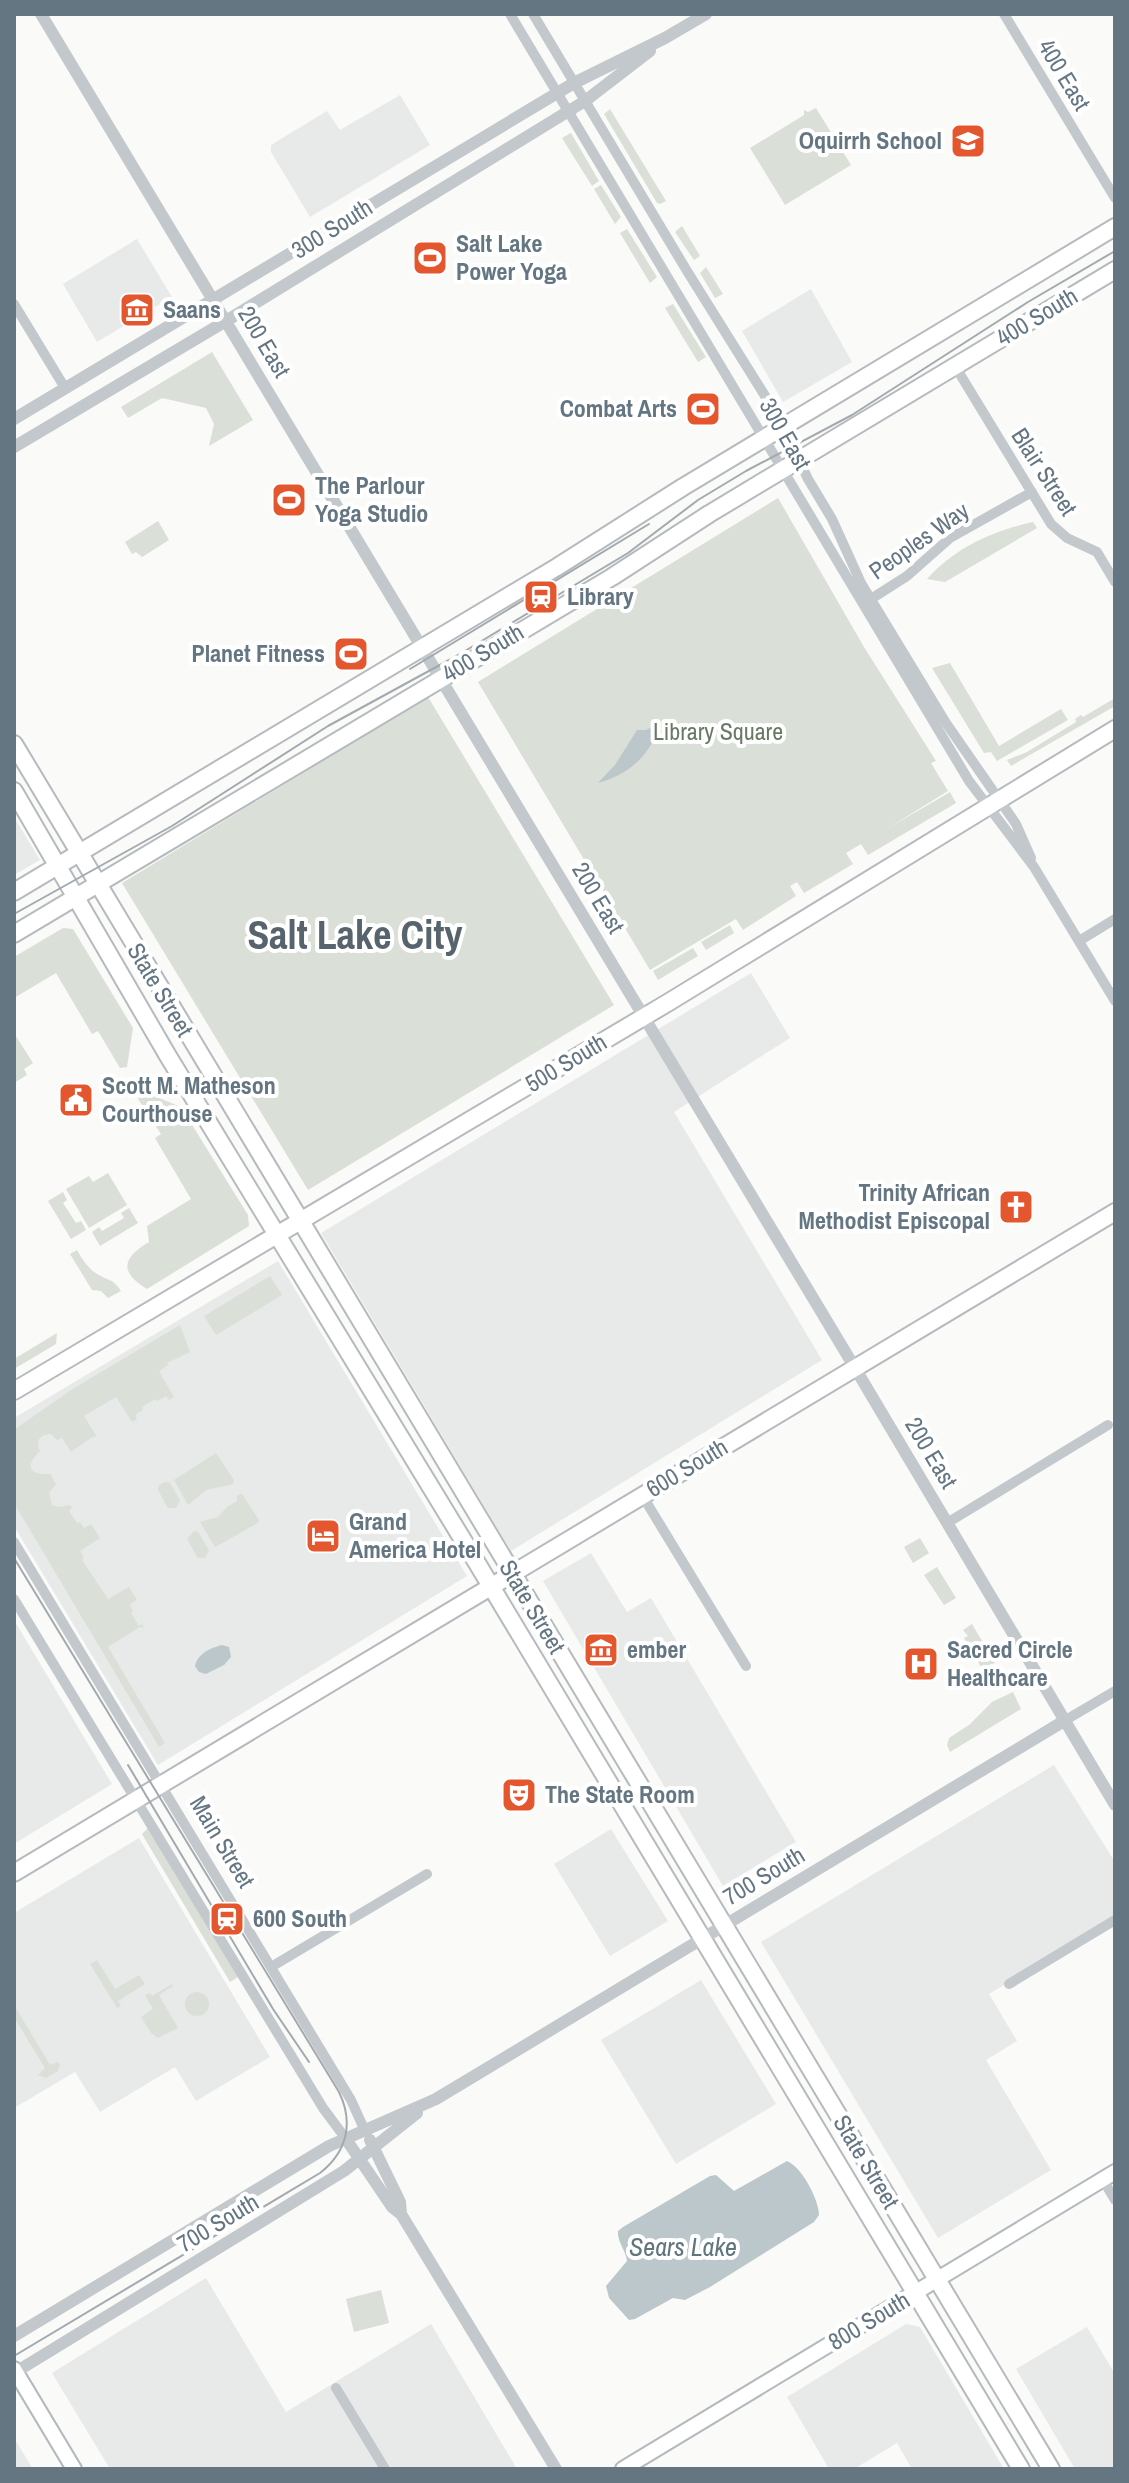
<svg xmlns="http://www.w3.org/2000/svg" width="1129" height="2483" viewBox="0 0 1129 2483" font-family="'Archivo Narrow',sans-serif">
  <rect width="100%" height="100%" fill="#fafaf8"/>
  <path fill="#e8e9e9" d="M400,95l30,50 -120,72 -39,-65v-7l56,-34 13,19z
    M137,239l35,58 -75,45 -34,-58z
    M811,289l41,73 -69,40 -41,-71z
    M14,817l26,43 -26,15z
    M751,973l39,65 -116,74 148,248 -311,191 -190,-318z
    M278,1261l189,315 -309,189 -144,-239v-108z
    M591,1553l36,59 24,-14 145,244 -73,44 -180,-305z
    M14,1620l98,164 -98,60z
    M1054,1765l61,97v56l-126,76 28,47 -31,19 65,110 -113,68 -177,-296z
    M611,1829l57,92 -58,35 -56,-92z
    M139,1838l131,219 -74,44 -21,-34 -75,45 -25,-40 -61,36v-195z
    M701,1980l75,124 -100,60 -75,-124z
    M206,2278l80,134 145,-88 86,145h-407l-58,-96z
    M906,2324l14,3 84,142h-92l-15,-26 -43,26h-25l-42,-72z
    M1087,2327l28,47v95h-40l-59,-100z
    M14,2438l19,31h-19z"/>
  <path fill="#dadfd7" d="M816,108l35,57 -66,40 -35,-57 54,-33v-5l4,2z
    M610,109l56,92 -6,3 -3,-1 -53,-89z
    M571,133l28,48 -7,5 -30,-48z
    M601,185l20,32 -6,7 -21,-35z
    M682,226l18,30 -6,4 -19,-28z
    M627,229l30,48 -7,6 -30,-50z
    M706,267l17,27 -8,4 -15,-25z
    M673,304l33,53 -8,5 -33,-54z
    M212,352l41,68 -44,26 5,-22 -8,-16 -44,-10 -34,20 -7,-11z
    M778,498l86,149 72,114 -5,2 17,28 -63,39 65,-38 6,11 -88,52 -7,-11 -15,9 7,11 -49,29 -7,-11 -7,4 6,10 -53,34 -7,-11 -86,51 -172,-288z
    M158,521l11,19 -27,17 -6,-5 -4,2 -7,-12z
    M1033,522l4,6 -92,54 -18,-3c29,-32 65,-48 106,-57z
    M950,663l49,83 62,-37 7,11 -71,41 -6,-9 -7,1 -52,-85z
    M428,697l186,308 -306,185 -186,-307z
    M1115,698v8l-104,60 -4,-6 20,-8 49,-30 -1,-3 6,-4 2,2z
    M730,925l4,8 -28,17 -5,-8z
    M63,928l10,1 60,99 -6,39 -7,1 -22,-37 -6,3 -36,-61 -42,25v-41z
    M693,948l5,8 -40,24 -5,-9z
    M14,1033l19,30 -9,6 3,6 -13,8z
    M142,1091l39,16 67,108 1,11 -102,63c-28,-17 -25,-31 2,-47l-2,-16 44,-27 -36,-61 6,-4 -23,-35z
    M108,1173l19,32 -38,23 -23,-39 23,-13 4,6z
    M63,1192l4,8 -4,3 13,20 5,-2 5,9 -15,9 -23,-38z
    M129,1208l9,15 -38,23 -8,-14 7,-5 3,4 22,-13 -3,-5z
    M77,1250c6,10 11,19 22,25 12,7 13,3 22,16l-13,7 -7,-7 -9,-1 -22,-36z
    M270,1276l12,19 -66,40 -12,-19z
    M180,1325l10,27 -23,11 1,2 -9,6 15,26 -5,3 -3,-4 -9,5 -2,-2 -13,8 1,3 -8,5 2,4 -5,3 -16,-25 -32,19 13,21 -3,-1 -23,16 -9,-14 -5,2 -6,-6c-11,0 -16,7 -11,17 -16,16 -11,24 10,23l6,10 -7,9 3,12 6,2 12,-2 2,3 -3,3 8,12 3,-1 4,6 7,-4 9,14 -20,13 4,7 -2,2 26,39 21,-12 8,13 -7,4 3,7 -2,2 8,13 3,-2 2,4 -4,-1 -32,20 57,96 -6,4 -145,-244v-73l57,-40z
    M57,1333l-1,11 -42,25v-10z
    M216,1453l18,27 -1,4 -27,6 -18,15 -14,-25z
    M165,1482l5,1 10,17 -4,8h-8l-10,-18 1,-5z
    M242,1494l17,26 -1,3 -43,24 -15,-25 18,-5 9,-10 10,-6v-6z
    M194,1531l4,1 11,18 -4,8h-7l-11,-19z
    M920,1538l9,15 -16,10 -9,-16z
    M937,1567l19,31 -12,7 -20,-30z
    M972,1624l23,39 -14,4 -17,-29 4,-2 -5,-6z
    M1013,1692l8,17 -71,43 -3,-7 2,-7 20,-13 23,-23z
    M148,1828l90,149 -8,5 -88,-148z
    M97,1960l18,29 24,-14 6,9 -27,17 3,5 -4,2 -27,-44z
    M172,1984l1,2 -14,9 19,33 -20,10 -7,-5 -10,-16 12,-8 -8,-14 5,-2 2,3z
    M185 2004a12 12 0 1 1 24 0a12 12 0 1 1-24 0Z
    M14,2005l36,60 7,-3 3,2 -2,7 -12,7 -8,-3 7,-7 -31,-51z
    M381,2290l8,33 -35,9 -8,-33z"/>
  <path fill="#bbc7cb" d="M654,726l4,5c-12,28 -31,44 -60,52l17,-18 22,-35h9z
    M222,1645l7,2 2,10 -7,8 -18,9 -7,-2 -4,-6c3,-13 16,-18 27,-21z
    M787,2161c15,6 32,39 32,54l-5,7 -104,65 -25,13 -12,-2 -38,21 -6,1 -20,-22 -3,-12 21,-25c-1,-11 -10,-19 -9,-30l5,-4 87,-51 6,-1 18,16z"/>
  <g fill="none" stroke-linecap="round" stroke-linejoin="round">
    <defs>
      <path id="secondary" d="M14,2369l60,100
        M623,2469l492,-297"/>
      <path id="primary" d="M14,744l1037,1725
        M14,791l154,265 309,507 544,906
        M14,892l543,-325 126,-80 432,-260
        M14,934l598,-357 97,-63 406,-244
        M14,1391l655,-389 446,-273
        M14,1873l1101,-661"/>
    </defs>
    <use href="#secondary" stroke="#b3babf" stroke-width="18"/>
    <use href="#primary" stroke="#b5babe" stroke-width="20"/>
    <path stroke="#c3c8cc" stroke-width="10" d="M510,14l459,767 65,86 81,134
      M533,14l154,257 90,144 31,64 24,40 29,64 85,140 70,101 15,34
      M1004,14l111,184
      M14,304l51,84
      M955,366l96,158 16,14 30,14 18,30
      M871,599l36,-23 43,-38 82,-46
      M1079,941l36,-22
      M642,1495l104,171
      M947,1523l161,-98
      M14,1542l337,558 14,31
      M14,1599l309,509 23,31
      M1064,1721l51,-30
      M271,1967l156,-93
      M1009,1984l106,-64
      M1103,2180l12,20
      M336,2388l49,81"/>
    <path stroke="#c3c8cc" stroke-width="12" d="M41,14l814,1354 260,437
      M14,419l560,-336 91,-45 41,-24
      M14,447l212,-126 359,-220 65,-50
      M346,2139l46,68 9,7 155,255
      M370,2140l30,62 1,12
      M14,2336l315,-190 107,-47 628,-378
      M14,2373l330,-202 73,-58"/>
    <use href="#secondary" stroke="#fff" stroke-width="14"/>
    <use href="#primary" stroke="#fff" stroke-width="16"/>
    <path stroke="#a2aab0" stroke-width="2" d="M410,669l239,-145
      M14,914l158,-88 156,-100 132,-72 168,-101 70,-53 48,-29 106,-56 176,-113 87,-51
      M14,1558l325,534c15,31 8,60 -19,81l-306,183
      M128,1765l145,244 36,53"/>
  </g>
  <defs>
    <symbol id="school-square" viewBox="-11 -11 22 22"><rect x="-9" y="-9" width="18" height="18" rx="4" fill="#e4572e" stroke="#fff"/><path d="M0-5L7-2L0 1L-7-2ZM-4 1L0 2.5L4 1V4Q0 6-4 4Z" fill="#fff"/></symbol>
    <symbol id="stadium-square" viewBox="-11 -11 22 22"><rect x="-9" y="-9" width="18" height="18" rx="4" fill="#e4572e" stroke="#fff"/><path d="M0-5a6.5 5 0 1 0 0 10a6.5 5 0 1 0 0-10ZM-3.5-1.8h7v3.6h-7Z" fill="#fff"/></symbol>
    <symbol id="museum-square" viewBox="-11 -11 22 22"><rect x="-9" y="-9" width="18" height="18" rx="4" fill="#e4572e" stroke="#fff"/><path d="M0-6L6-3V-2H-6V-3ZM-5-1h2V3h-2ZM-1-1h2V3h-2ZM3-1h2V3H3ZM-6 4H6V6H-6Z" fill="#fff"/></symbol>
    <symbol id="station-square" viewBox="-11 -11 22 22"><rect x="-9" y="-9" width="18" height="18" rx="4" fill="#e4572e" stroke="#fff"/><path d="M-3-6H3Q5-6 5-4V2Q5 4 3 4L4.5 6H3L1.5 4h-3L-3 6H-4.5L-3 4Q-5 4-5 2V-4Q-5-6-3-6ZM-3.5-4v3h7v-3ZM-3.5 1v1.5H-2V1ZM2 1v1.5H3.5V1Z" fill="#fff"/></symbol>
    <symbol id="civic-square" viewBox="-11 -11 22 22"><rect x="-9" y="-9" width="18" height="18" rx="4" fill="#e4572e" stroke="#fff"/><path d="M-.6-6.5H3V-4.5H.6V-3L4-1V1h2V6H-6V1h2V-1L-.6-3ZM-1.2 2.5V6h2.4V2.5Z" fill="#fff"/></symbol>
    <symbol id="church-square" viewBox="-11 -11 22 22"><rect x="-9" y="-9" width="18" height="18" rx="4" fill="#e4572e" stroke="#fff"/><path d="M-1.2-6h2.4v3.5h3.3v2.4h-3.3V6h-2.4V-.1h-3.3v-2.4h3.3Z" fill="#fff"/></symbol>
    <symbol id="hotel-square" viewBox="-11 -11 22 22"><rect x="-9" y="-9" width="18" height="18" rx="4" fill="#e4572e" stroke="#fff"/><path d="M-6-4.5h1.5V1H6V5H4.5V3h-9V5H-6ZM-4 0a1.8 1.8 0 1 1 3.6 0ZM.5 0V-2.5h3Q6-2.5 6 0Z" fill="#fff"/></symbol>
    <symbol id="hospital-square" viewBox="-11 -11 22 22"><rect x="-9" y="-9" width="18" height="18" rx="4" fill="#e4572e" stroke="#fff"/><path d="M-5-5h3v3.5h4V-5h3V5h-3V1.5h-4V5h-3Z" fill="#fff"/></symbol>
    <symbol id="theatre-square" viewBox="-11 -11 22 22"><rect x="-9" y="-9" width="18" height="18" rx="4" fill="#e4572e" stroke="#fff"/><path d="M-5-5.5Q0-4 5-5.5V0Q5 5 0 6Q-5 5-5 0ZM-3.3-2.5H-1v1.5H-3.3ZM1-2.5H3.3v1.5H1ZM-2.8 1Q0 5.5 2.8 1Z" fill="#fff"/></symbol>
  </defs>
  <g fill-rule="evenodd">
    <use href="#school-square" x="948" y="121" width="40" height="40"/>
    <use href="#stadium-square" x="410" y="238" width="40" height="40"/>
    <use href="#museum-square" x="117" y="290" width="40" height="40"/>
    <use href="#stadium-square" x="683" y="389" width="40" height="40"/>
    <use href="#stadium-square" x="269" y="480" width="40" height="40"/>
    <use href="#station-square" x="521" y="577" width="40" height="40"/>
    <use href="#stadium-square" x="331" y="634" width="40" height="40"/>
    <use href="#civic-square" x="56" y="1080" width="40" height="40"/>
    <use href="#church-square" x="996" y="1187" width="40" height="40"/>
    <use href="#hotel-square" x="303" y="1516" width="40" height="40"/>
    <use href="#museum-square" x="581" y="1630" width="40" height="40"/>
    <use href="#hospital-square" x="901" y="1644" width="40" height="40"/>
    <use href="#theatre-square" x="499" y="1775" width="40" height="40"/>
    <use href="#station-square" x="207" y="1899" width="40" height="40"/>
  </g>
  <g text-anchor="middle" stroke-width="8" stroke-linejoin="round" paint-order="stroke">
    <g font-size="24" fill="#657683" stroke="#fff">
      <text transform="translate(1064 75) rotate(59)" y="8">400 East</text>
      <text transform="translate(332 229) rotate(-32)" y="8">300 South</text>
      <text transform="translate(1037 317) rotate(-31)" y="8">400 South</text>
      <text transform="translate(264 342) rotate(59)" y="8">200 East</text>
      <text transform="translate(785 434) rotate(60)" y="8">300 East</text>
      <text transform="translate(1044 472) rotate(57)" y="8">Blair Street</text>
      <text transform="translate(919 541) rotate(-35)" y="8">Peoples Way</text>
      <text transform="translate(483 653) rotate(-31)" y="8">400 South</text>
      <text transform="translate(598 898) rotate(59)" y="8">200 East</text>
      <text transform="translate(160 990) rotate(59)" y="8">State Street</text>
      <text transform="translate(566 1063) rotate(-31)" y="8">500 South</text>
      <text transform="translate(931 1453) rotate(59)" y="8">200 East</text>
      <text transform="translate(687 1468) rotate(-31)" y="8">600 South</text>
      <text transform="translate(532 1607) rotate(59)" y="8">State Street</text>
      <text transform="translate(222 1842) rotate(59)" y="8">Main Street</text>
      <text transform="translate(764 1876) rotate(-31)" y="8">700 South</text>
      <text transform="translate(866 2162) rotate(59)" y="8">State Street</text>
      <text transform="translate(218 2223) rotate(-31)" y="8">700 South</text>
      <text transform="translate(869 2321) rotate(-31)" y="8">800 South</text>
    </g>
    <g font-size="24" font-weight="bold" fill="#657683" stroke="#fff" text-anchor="start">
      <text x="942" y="149" text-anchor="end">Oquirrh School</text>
      <text x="456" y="252">Salt Lake<tspan x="456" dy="28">Power Yoga</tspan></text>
      <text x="163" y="318">Saans</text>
      <text x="677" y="417" text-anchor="end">Combat Arts</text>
      <text x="315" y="494">The Parlour<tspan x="315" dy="28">Yoga Studio</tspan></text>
      <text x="567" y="605">Library</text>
      <text x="325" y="662" text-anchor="end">Planet Fitness</text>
      <text x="102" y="1094">Scott M. Matheson<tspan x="102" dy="28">Courthouse</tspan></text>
      <text x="990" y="1201" text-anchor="end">Trinity African<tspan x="990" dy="28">Methodist Episcopal</tspan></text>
      <text x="349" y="1530">Grand<tspan x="349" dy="28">America Hotel</tspan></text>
      <text x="627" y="1658">ember</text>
      <text x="947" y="1658">Sacred Circle<tspan x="947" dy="28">Healthcare</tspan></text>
      <text x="545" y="1803">The State Room</text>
      <text x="253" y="1927">600 South</text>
    </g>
    <g font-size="24" fill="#687a64" stroke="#fff">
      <text x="718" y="740">Library Square</text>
    </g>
    <g font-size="26" font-style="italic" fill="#60757c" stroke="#fff">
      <text x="683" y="2256">Sears Lake</text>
    </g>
    <g font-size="40" font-weight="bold" fill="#57646e" stroke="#fff">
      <text x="355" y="949">Salt Lake City</text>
    </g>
  </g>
  <rect width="1129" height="2483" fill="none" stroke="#657683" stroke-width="32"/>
</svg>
